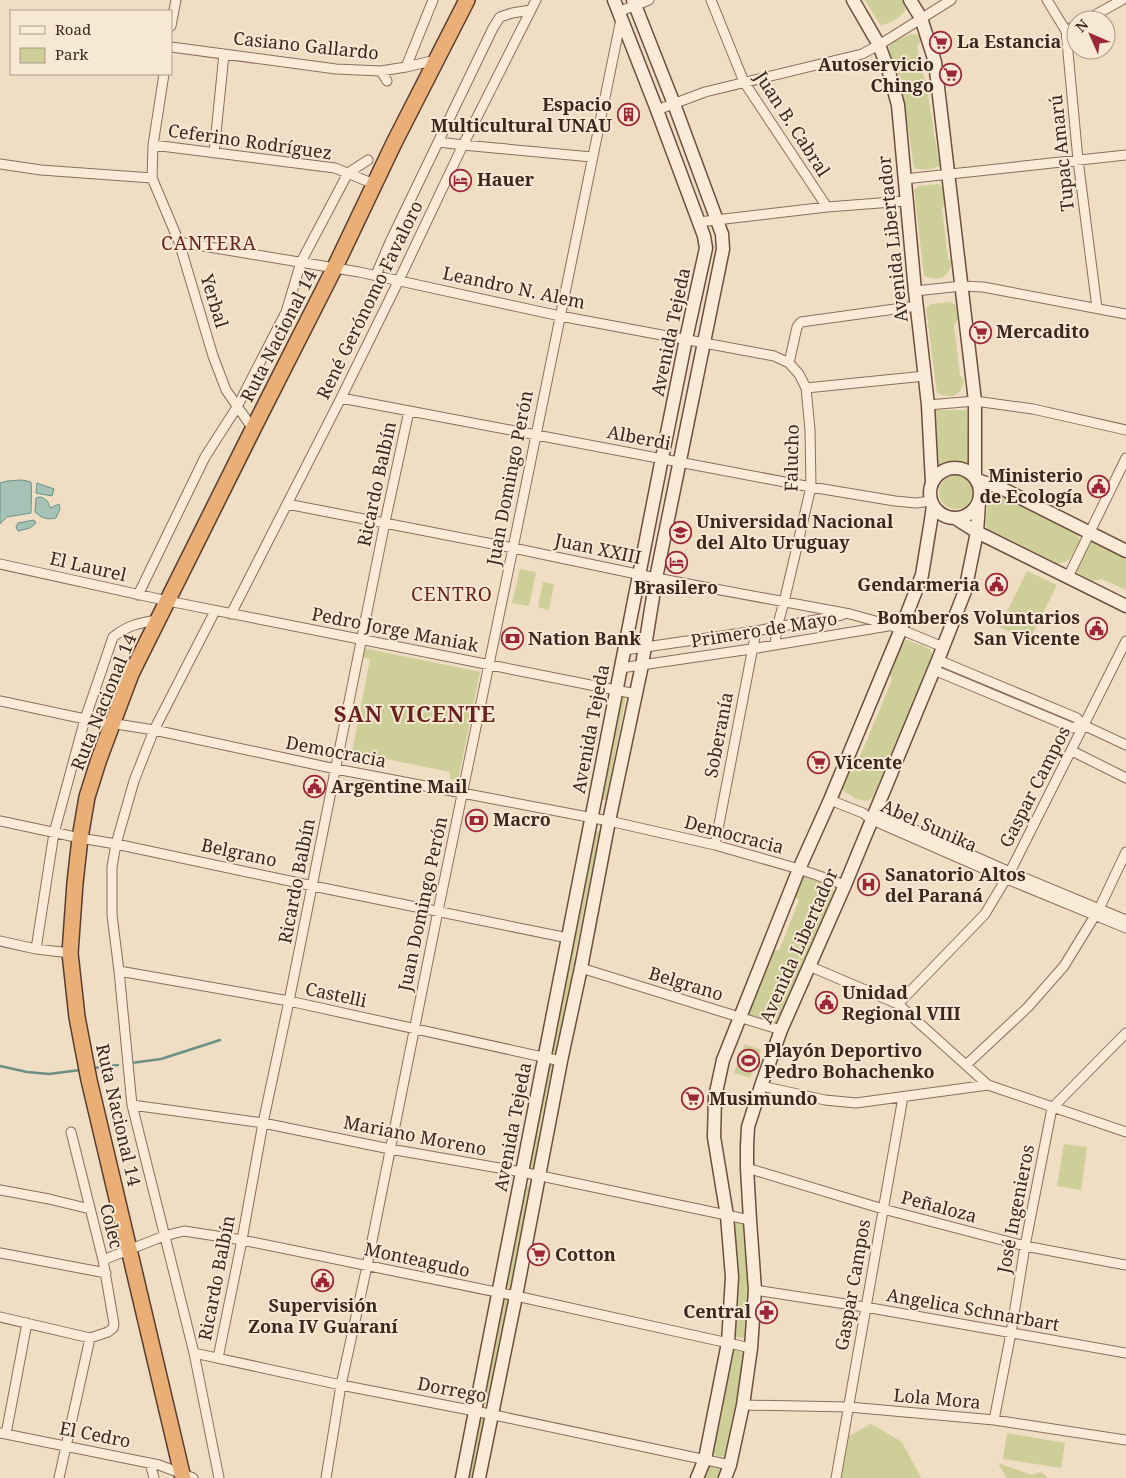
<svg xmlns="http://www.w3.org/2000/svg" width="1126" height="1478" viewBox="0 0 1126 1478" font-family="'Noto Serif',serif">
  <rect width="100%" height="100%" fill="#efddc4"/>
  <path fill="#cece98" d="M865,0h37l4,9c-6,9 -15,15 -26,16z
    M911,34l8,1 2,5 -4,7 10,42 11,68 4,2 1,6c-10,4 -19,6 -29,3l-13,-88 -11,-22 -1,-12 6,-5z
    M939,184l5,3 2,16 -4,5 6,51 4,2c-3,17 -12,21 -28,15l-10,-86 5,-4z
    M951,302l5,3 2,15 -4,5 6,51 4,3c-2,17 -12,21 -27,14l-11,-85 5,-4z
    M936,410h31l2,53 -12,-3 -19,6z
    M939 492a17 17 0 1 1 34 0a17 17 0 1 1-34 0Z
    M995,492l83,43 2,5 -11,20 -10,4 -72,-36 -2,-5 5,-30z
    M1093,541l33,18v31l-24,-11 -9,2 -15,-8 -1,-2 13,-27z
    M520,569l16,3 -7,34 -17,-3z
    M1027,571l30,14 -28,56 -30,-14z
    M543,582l11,2 -5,26 -11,-3z
    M908,640l22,9 3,7 -60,141 -5,4 -12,-2 -14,-9 7,-17 5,-2 38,-91 -3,-8 13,-31z
    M364,648l116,24 -22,108 -8,-1v-7l-98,-20 18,-93 -8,-2z
    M623,694l3,2 -20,104h-4l-2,-1 20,-103z
    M596,831h4l1,4 -3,6 -24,117 3,5 -21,90 -2,2 -3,-1 42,-220z
    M805,877l28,10 1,5 -54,131 -4,2 -26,-8 -2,-4 25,-64 6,2 20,-51 -6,-4 6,-16z
    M745,1044l16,6 -11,28 -16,-5z
    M550,1062l3,2 -15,70 2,7 -6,29h-4l-4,-2z
    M1064,1144l23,3 -6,43 -24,-4z
    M523,1185l7,1 -14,74 1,7 -5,23h-4l-3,-3z
    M738,1222l5,2 3,6 4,44 -2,59 -5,5 -7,-1 -3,-4c5,-36 4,-72 0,-108z
    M504,1298l4,2 -20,102 -5,3 -2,-2 20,-103z
    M733,1349c6,0 8,2 11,6 -5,34 -8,68 -20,101l-4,1 -8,-3 18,-101z
    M484,1415l1,5 -12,58h-6l12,-62z
    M871,1424l31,18 19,36h-82l8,-41z
    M1007,1433l58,10 -4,25 -58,-9z
    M998,1463l34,12 9,-3 7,6h-41z
    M717,1465l4,4 2,3 -3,6h-19l6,-12z"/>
  <path fill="#a6c2b7" stroke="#6c9184" d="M22,480l9,2c1,11 0,20 0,31l-24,4 -7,7v-41l7,-2z
    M37,483l17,6 -2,7 -16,-3z
    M40,497c7,2 8,4 10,11l9,-4 1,5 -4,9c-9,2 -15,0 -21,-6l1,-14z
    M34,520l2,3 -6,5 -12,3 -2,-4 2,-4z"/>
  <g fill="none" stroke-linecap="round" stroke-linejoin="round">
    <path stroke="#6c9184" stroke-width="2.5" d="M131,1063l30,-4 59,-19
      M0,1066l27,6 22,2 31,-4
      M94,1068l24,-3"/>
    <defs>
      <path id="minor" d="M711,0l33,82 83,125
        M1047,0l19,31 12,129 19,148
        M618,12l31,-12
        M1086,20l36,-20
        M171,26l5,-26
        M1066,31l10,-6
        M171,47l165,22 45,2 25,-4 30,-7
        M406,67l27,-67
        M381,71l6,10
        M657,110l48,-18 157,-38 17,-9 72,-45
        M439,142l24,3 129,12
        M153,145l11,-71
        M214,153l10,-99
        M0,164l41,6 111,8
        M904,179l222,-24
        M699,222l128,-15 79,-6
        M179,242l180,30 201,44 214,40 15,7 10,11 7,14 4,42 1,57 -27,115 -7,25 -2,18
        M376,275l14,-33 103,-214 7,-11 12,-4 19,-3
        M915,291l47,-5 21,1 143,27
        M789,363l8,-36 4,-5 116,-16
        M806,388l119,-12
        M341,398l470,89 84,14 21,2 15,-2
        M928,405l47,-4 58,8 93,21
        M253,429l-27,-39 -13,-34 -34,-114 -27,-64 1,-33 182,23 39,16
        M287,504l226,44 143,30 194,36 40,11 53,22
        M0,564l168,37 468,93
        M1068,577l58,-119
        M138,595l67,-138 32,-50 49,-95 15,-50 47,-89 20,-13
        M215,611l-61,119 -20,51 -18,63 -4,23v48l7,56 13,134 62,248 25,125
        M231,614l110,-216 58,-118 64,-135 73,-145
        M625,650l131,-19 86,-16
        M938,660l139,58 4,6 45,21
        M621,668l130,-19 137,-23
        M934,670l139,58 8,-4
        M0,701l85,18 69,11 182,39 273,52 106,24 84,24 46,16
        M1072,751l54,27
        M830,800l33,13 9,7 135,59 119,49
        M875,812l135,60 116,48
        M0,821l80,17 36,6 197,42 255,52
        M715,845l41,-214
        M0,941l36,8 34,4
        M36,949l18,-116 31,-114 28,-82c15,-12 26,-14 45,-17
        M809,966l89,38 90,81 138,47
        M581,968l200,62
        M119,971l170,30 272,60
        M898,1004l87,-90 25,-42 116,-231
        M966,1065l62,-58 36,-41 35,-57 27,-57
        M761,1086l64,14 31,3 132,-18
        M132,1105l131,18 127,26 132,23 228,48
        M747,1168l136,41 142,37 101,19
        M0,1190l49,9 41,10
        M0,1253l106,20
        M103,1260l61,-24 20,-5 58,9 274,56 235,52
        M755,1290l110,17 261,46
        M0,1317l90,21 18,-6 5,-4 1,-4 -11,-64 -32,-128
        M194,1353l147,32 134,26 255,54
        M218,1358l24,-118 21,-117 26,-122 96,-479 24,-111
        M743,1405l106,2 145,13 132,20
        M994,1420l17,-87 14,-87 27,-138 74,-75
        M0,1433l159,32 34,13
        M6,1434l21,-111
        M150,1463l4,15
        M59,1478l31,-140
        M326,1478l15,-93 26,-119 71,-355 75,-363 108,-529
        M836,1478l67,-381"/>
      <path id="secondary" d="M853,0l26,45 10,27 9,33 17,186 13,114 4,78
        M910,0l11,18 14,44 40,339v75
        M930 493a25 25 0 1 1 50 0a25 25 0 1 1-50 0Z
        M977,480l24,8 125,63
        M955,518l22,14 149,74
        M462,1478l200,-1020 24,-119 20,-91 -2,-12 -47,-126 -43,-110
        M479,1478l37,-182 45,-235 20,-93 28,-147 33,-156 14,-87 67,-329 -1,-15 -48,-130 -41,-104
        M697,1478l8,-19 23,-116 4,-66 -5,-61 -13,-79 1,-40 8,-37 76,-191 31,-69 71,-171 21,-54 9,-55 2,-15
        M725,1478l5,-13 13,-60 8,-57 4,-58 -5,-70 -3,-52v-22l1,-19 13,-41 20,-56 64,-145 93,-225 27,-69 12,-59 2,-29"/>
      <path id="trunk" d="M183,1478l-94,-398 -12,-63 -7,-64 5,-70 5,-45 7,-41 12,-38 32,-85 122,-245 82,-162 59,-124 73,-143"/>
    </defs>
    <use href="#minor" stroke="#8b6e5a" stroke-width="11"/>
    <use href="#secondary" stroke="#6d4f3d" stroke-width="15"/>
    <use href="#trunk" stroke="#593d2e" stroke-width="18"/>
    <use href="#minor" stroke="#faebd8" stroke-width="9"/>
    <use href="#secondary" stroke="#faebd8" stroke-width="12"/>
    <use href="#trunk" stroke="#eaaf77" stroke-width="15"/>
  </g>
  <defs>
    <symbol id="supermarket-ring" viewBox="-11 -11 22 22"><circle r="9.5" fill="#f7e8d4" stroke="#9c2837" stroke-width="1.5"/><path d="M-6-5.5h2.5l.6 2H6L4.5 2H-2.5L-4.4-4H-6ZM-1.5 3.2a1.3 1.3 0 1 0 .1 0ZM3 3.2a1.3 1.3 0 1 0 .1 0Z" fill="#9c2837"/></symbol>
    <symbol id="building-ring" viewBox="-11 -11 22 22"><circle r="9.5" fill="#f7e8d4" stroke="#9c2837" stroke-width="1.5"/><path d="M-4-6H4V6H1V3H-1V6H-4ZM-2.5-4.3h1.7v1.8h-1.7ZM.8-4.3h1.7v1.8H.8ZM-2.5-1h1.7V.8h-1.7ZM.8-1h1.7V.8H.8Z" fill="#9c2837"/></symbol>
    <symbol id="hotel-ring" viewBox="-11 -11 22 22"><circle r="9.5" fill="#f7e8d4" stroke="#9c2837" stroke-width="1.5"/><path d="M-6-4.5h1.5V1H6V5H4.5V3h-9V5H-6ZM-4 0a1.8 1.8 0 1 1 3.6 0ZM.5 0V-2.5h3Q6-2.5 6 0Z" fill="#9c2837"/></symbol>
    <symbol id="civic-ring" viewBox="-11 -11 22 22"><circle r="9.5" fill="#f7e8d4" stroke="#9c2837" stroke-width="1.5"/><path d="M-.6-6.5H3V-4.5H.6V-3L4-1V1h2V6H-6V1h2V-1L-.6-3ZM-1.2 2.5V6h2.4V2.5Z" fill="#9c2837"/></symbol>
    <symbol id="university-ring" viewBox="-11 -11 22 22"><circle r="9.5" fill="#f7e8d4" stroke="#9c2837" stroke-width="1.5"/><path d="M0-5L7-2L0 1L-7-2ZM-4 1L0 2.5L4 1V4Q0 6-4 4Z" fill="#9c2837"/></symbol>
    <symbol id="bank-ring" viewBox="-11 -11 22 22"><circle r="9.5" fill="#f7e8d4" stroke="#9c2837" stroke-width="1.5"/><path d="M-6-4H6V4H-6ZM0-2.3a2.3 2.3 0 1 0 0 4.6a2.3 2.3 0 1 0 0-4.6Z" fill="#9c2837"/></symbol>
    <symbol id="hospital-ring" viewBox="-11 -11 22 22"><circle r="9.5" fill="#f7e8d4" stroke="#9c2837" stroke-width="1.5"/><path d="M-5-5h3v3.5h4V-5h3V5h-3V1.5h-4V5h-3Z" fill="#9c2837"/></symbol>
    <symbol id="stadium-ring" viewBox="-11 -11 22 22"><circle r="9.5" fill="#f7e8d4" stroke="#9c2837" stroke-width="1.5"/><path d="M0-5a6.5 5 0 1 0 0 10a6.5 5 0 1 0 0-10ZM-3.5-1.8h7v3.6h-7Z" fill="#9c2837"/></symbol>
    <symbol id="pharmacy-ring" viewBox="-11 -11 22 22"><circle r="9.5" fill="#f7e8d4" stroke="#9c2837" stroke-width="1.5"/><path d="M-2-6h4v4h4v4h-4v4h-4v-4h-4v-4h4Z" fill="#9c2837"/></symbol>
  </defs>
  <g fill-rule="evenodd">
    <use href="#supermarket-ring" x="928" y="30" width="25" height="25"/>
    <use href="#supermarket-ring" x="938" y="62" width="25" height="25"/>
    <use href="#building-ring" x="616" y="102" width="25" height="25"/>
    <use href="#hotel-ring" x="448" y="168" width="25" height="25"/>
    <use href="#supermarket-ring" x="968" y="320" width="25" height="25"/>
    <use href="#civic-ring" x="1086" y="474" width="25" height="25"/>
    <use href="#university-ring" x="668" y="520" width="25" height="25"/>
    <use href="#hotel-ring" x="664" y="550" width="25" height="25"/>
    <use href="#civic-ring" x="984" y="572" width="25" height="25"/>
    <use href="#civic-ring" x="1084" y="616" width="25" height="25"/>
    <use href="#bank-ring" x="500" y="626" width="25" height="25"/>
    <use href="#supermarket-ring" x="806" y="750" width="25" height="25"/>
    <use href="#civic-ring" x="302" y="774" width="25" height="25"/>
    <use href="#bank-ring" x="464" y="808" width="25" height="25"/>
    <use href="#hospital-ring" x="856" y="872" width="25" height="25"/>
    <use href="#civic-ring" x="814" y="990" width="25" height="25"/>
    <use href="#stadium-ring" x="736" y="1048" width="25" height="25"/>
    <use href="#supermarket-ring" x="680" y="1086" width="25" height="25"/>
    <use href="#supermarket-ring" x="526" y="1242" width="25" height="25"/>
    <use href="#civic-ring" x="310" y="1268" width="25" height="25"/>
    <use href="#pharmacy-ring" x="754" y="1300" width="25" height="25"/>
  </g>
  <g text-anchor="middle" stroke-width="4" stroke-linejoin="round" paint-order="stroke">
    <g font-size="18" font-weight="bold" fill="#3a281e" stroke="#f7e8d4" text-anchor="start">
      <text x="957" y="48">La Estancia</text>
      <text x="934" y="71" text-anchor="end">Autoservicio<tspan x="934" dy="21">Chingo</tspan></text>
      <text x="612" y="111" text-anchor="end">Espacio<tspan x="612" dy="21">Multicultural UNAU</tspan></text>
      <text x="477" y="186">Hauer</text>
      <text x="996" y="338">Mercadito</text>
      <text x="1083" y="482" text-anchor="end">Ministerio<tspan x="1083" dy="21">de Ecología</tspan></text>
      <text x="696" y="528">Universidad Nacional<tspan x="696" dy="21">del Alto Uruguay</tspan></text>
      <text x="980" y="591" text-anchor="end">Gendarmeria</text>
      <text x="676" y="594" text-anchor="middle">Brasilero</text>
      <text x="1080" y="624" text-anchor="end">Bomberos Voluntarios<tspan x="1080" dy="21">San Vicente</tspan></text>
      <text x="528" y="645">Nation Bank</text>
      <text x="834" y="769">Vicente</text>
      <text x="331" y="793">Argentine Mail</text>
      <text x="493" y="826">Macro</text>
      <text x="885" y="881">Sanatorio Altos<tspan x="885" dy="21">del Paraná</tspan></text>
      <text x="842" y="999">Unidad<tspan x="842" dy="21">Regional VIII</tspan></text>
      <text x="764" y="1057">Playón Deportivo<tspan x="764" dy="21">Pedro Bohachenko</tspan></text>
      <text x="709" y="1105">Musimundo</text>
      <text x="555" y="1261">Cotton</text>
      <text x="323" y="1312" text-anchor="middle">Supervisión<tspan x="323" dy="21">Zona IV Guaraní</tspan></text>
      <text x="751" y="1318" text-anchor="end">Central</text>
    </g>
    <g font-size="18" fill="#3a281e" stroke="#f7e8d4">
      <text transform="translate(306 46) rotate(6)" y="6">Casiano Gallardo</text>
      <text transform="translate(792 124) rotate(57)" y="6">Juan B. Cabral</text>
      <text transform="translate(250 142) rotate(8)" y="6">Ceferino Rodríguez</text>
      <text transform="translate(1062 153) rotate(-96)" y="6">Tupac Amarú</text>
      <text transform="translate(893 239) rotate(-96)" y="6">Avenida Libertador</text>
      <text transform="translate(514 288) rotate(12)" y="6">Leandro N. Alem</text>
      <text transform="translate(370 300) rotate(-64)" y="6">René Gerónomo Favaloro</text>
      <text transform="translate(214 301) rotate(73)" y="6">Yerbal</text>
      <text transform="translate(671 332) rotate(-78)" y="6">Avenida Tejeda</text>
      <text transform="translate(279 336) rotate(-63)" y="6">Ruta Nacional 14</text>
      <text transform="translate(639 438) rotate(11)" y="6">Alberdi</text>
      <text transform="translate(792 458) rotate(-89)" y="6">Falucho</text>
      <text transform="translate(510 478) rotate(-79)" y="6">Juan Domingo Perón</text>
      <text transform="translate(377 484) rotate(-78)" y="6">Ricardo Balbín</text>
      <text transform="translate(598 549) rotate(12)" y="6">Juan XXIII</text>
      <text transform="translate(88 567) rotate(13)" y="6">El Laurel</text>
      <text transform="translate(395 630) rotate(11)" y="6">Pedro Jorge Maniak</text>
      <text transform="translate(764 630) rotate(-9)" y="6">Primero de Mayo</text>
      <text transform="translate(104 702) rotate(-68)" y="6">Ruta Nacional 14</text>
      <text transform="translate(591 729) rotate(-79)" y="6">Avenida Tejeda</text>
      <text transform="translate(719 735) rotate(-79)" y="6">Soberanía</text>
      <text transform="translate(336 752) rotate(11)" y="6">Democracia</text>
      <text transform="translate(1035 787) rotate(-63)" y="6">Gaspar Campos</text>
      <text transform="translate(929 826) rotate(24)" y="6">Abel Sunika</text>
      <text transform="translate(734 835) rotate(15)" y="6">Democracia</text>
      <text transform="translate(239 853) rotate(12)" y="6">Belgrano</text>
      <text transform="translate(297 881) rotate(-79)" y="6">Ricardo Balbín</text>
      <text transform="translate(423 904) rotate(-78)" y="6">Juan Domingo Perón</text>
      <text transform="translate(799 946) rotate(-66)" y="6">Avenida Libertador</text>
      <text transform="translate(686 984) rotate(17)" y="6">Belgrano</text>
      <text transform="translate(336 995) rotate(12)" y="6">Castelli</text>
      <text transform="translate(118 1115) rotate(77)" y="6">Ruta Nacional 14</text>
      <text transform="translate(513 1127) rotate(-79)" y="6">Avenida Tejeda</text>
      <text transform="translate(415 1136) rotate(11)" y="6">Mariano Moreno</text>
      <text transform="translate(939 1207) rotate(15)" y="6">Peñaloza</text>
      <text transform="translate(1016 1209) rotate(-79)" y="6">José Ingenieros</text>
      <text transform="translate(111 1226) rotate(76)" y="6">Colec</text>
      <text transform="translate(417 1260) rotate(12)" y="6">Monteagudo</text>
      <text transform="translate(217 1278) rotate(-79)" y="6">Ricardo Balbín</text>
      <text transform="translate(853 1285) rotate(-80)" y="6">Gaspar Campos</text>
      <text transform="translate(973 1310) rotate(10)" y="6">Angelica Schnarbart</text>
      <text transform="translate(452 1390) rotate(11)" y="6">Dorrego</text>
      <text transform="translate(937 1399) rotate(5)" y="6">Lola Mora</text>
      <text transform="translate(95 1435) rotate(11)" y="6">El Cedro</text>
    </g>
    <g font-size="19" letter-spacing="1" fill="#68231c" stroke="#f7e8d4">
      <text x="209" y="250">CANTERA</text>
      <text x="452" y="601">CENTRO</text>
    </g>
    <g font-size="22" font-weight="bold" letter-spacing="1" fill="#68231c" stroke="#f7e8d4">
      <text x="415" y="722">SAN VICENTE</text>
    </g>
  </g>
  <rect x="10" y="10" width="162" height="65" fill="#f7e8d4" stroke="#ab9b8b"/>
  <rect x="20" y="26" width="25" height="8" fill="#faebd8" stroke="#ab9b8b"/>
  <text x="55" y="35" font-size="15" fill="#3a281e">Road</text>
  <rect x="20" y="48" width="25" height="15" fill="#cece98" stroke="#ab9b8b"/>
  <text x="55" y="60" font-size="15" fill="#3a281e">Park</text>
  <g transform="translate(1091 35) rotate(315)"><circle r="24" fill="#f7e8d4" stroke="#ab9b8b"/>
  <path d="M0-4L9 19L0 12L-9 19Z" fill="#9c2837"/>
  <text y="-8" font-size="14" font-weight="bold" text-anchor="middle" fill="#3a281e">N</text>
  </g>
</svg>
